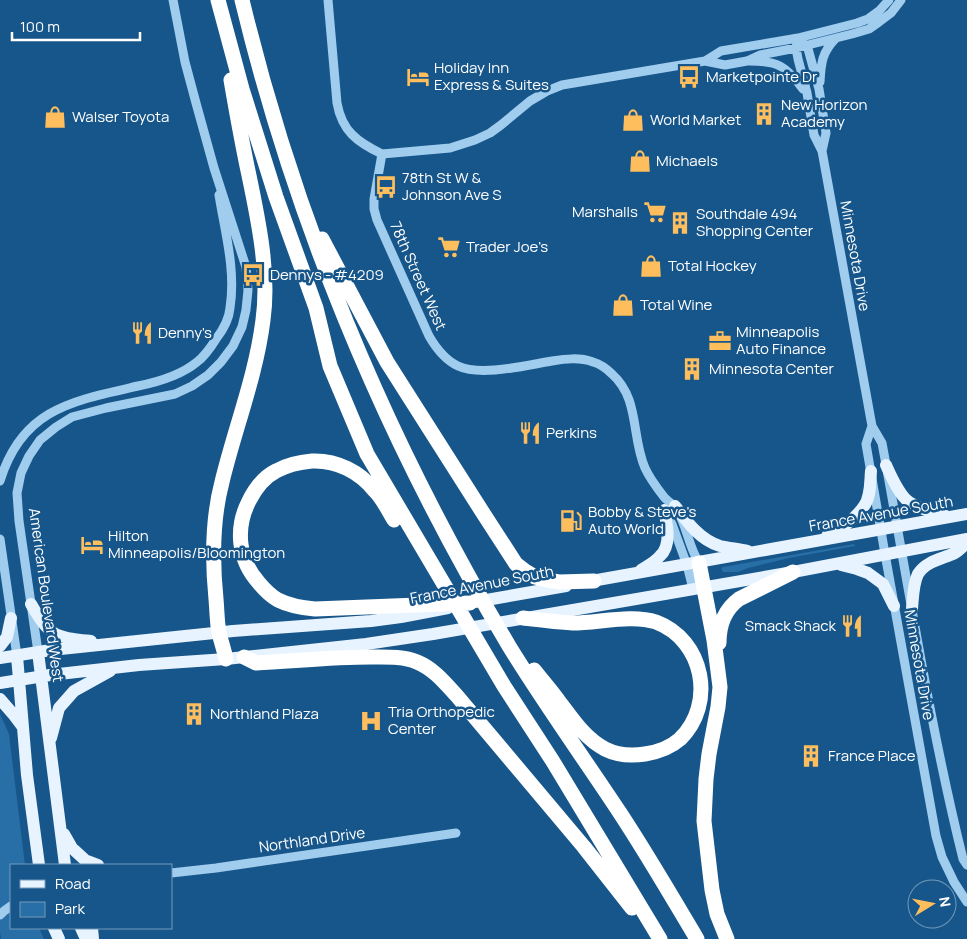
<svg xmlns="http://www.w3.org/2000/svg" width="967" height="939" viewBox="0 0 967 939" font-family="Manrope,sans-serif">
  <rect width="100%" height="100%" fill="#17568a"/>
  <path fill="#276fa6" d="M854,544l1,2 -66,12 -41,10 -10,4h-15l-2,-4 2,-1z
    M0,714l9,20 16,131h-14v63h28l5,11h-43l-1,-7z"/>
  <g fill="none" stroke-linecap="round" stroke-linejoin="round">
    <path stroke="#a0ccee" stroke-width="9" d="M328,0l9,103c5,28 20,39 45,51
      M798,38l-2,10 2,11 9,34 7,42 8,16 50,275 10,17c26,139 47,279 81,416l4,6
      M804,43l3,2 12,44 7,44 -4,18
      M705,61l16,-10 77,-13 59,-15 11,-4 11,-8 10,-11
      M750,61c28,0 36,5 53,28
      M820,82c1,-19 2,-30 16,-44
      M382,154l-8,45v10l3,11 52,116c7,12 16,24 29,30 23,11 69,-1 94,-5 13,-2 27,-4 41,1 7,2 14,7 19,12 28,25 19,62 33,94 5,11 12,20 19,29 3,4 8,6 11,10 12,17 13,39 24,56
      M382,154l68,-6 25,-8 15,-7 11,-8 29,-24 17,-10 15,-6 143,-24 20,4 22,-4 13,-6 36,-7 56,-14 17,-5 10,-7 12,-9 10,-13
      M872,426l-6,18 19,110 51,282 6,21 12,25 13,20
      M0,481c22,-72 72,-80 138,-95 20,-4 42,-10 59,-24 8,-6 14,-15 19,-23 7,-9 13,-20 14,-31 6,-38 -5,-76 -11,-113
      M668,518l4,6 15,41 6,24
      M0,539l17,117
      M38,652l-19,-131 -2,-28 4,-20 8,-17 11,-16 16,-13 16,-10 34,-9 69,-14 17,-8 16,-11 13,-13 12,-16 9,-19 4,-17 2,-20 -2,-23 -32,-99 -18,-65 -11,-41 -12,-62
      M171,873l45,-5 240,-35
      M0,915l4,-4 7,-5"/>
    <path stroke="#e7f3ff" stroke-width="12" d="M886,465c5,11 13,30 23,37 11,7 25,11 37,14
      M675,506c12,16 25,34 45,40 9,2 19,3 28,5
      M827,536c12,-5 30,-19 37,-30 7,-9 6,-24 7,-35
      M841,565l16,4 11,4 15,11 11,22
      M641,570c6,-4 14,-8 19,-14 12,-11 7,-32 4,-46
      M586,582l381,-68
      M475,602l91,-16
      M31,604c19,33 23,33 60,37
      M912,609c1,-11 1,-25 6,-35 8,-13 24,-15 37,-21 4,-2 8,-7 12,-10
      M0,646l7,-9 4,-19
      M38,652l27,213
      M17,656l10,119 12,90
      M0,658l51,-8 182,-19 138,-10 30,-4 47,-9
      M0,683l50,-8 89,-10 87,-6 140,-15 67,-10 360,-62 174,-33
      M0,699l13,15 9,12
      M51,738l8,-30 15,-17 36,-20
      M64,834l8,14 13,12 13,5
      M54,928l5,11
      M81,928l5,11
      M92,928l1,11"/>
    <path stroke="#fff" stroke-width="15" d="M218,0l24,89 34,108 40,111 14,58 37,88 137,232 48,74 108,179
      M242,0c55,228 147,445 267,646 35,57 74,111 111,167 27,41 52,84 77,126
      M322,239l65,123 96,151 33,51 9,7 10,6 12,3 12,2 35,-1
      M394,520c-6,-10 -11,-21 -19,-29 -15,-19 -38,-31 -63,-30 -12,1 -25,4 -36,10 -12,6 -21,18 -27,30 -14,27 -11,59 10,82 5,6 12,13 19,17 12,6 25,8 37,9l155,-6
      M699,563l15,77 6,47 -2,20 -9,47 -3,25 -2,42 8,69 5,24 10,25
      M523,618c17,2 33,4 50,5 25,0 59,-9 83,-1 48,18 60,82 24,117 -9,8 -22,13 -35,15 -13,2 -28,1 -40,-5 -21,-11 -33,-31 -47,-49 -8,-11 -16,-20 -24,-30
      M719,643c0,-18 5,-33 20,-44l54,-27
      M244,657l12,6c39,-2 77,-6 115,-6 15,0 32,-1 46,5 17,7 28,21 40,34l127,151 48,61
      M226,659c-2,-9 -5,-18 -7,-26 -2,-11 -2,-23 -3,-34 -4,-40 -4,-79 6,-117 13,-54 34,-106 41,-162 7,-49 -6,-106 -16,-154 -6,-29 -11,-57 -16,-86"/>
  </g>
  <defs>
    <symbol id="hotel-bare" viewBox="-9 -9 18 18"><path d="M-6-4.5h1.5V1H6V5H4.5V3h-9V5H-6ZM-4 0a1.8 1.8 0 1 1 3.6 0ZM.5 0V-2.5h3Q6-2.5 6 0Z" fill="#ffbe5d" stroke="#17568a" stroke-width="2.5" paint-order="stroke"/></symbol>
    <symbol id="bus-bare" viewBox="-9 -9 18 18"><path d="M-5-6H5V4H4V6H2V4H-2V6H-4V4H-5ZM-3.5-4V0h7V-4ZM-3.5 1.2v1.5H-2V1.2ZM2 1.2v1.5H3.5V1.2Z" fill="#ffbe5d" stroke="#17568a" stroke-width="2.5" paint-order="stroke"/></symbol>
    <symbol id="building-bare" viewBox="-9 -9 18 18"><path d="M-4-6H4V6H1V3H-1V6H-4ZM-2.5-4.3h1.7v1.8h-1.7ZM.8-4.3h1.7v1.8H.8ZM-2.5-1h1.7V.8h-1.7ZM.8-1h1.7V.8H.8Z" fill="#ffbe5d" stroke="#17568a" stroke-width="2.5" paint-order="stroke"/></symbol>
    <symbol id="shop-bare" viewBox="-9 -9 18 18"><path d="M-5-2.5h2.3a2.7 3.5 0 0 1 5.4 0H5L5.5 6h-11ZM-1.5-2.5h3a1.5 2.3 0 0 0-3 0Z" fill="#ffbe5d" stroke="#17568a" stroke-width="2.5" paint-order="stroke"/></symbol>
    <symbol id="supermarket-bare" viewBox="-9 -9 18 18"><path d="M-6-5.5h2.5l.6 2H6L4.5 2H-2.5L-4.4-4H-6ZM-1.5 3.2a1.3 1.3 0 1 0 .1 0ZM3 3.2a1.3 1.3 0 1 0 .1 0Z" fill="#ffbe5d" stroke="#17568a" stroke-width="2.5" paint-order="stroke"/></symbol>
    <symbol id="restaurant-bare" viewBox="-9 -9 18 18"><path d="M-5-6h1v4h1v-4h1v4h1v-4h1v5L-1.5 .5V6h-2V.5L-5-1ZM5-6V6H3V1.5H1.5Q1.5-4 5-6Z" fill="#ffbe5d" stroke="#17568a" stroke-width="2.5" paint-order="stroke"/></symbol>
    <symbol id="office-bare" viewBox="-9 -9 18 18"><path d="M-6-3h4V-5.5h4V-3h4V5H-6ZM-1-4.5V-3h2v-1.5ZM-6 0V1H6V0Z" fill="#ffbe5d" stroke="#17568a" stroke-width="2.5" paint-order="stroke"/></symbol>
    <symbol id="fuel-bare" viewBox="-9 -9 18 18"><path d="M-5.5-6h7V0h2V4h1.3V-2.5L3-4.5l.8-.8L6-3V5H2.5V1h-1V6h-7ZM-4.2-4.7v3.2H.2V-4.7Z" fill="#ffbe5d" stroke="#17568a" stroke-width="2.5" paint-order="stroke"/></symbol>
    <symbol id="hospital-bare" viewBox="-9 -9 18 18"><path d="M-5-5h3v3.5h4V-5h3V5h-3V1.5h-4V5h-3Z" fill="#ffbe5d" stroke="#17568a" stroke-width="2.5" paint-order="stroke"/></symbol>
  </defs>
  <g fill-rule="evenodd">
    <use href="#hotel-bare" x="402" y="61" width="32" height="32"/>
    <use href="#bus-bare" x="673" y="61" width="32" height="32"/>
    <use href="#building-bare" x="748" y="98" width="32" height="32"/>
    <use href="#shop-bare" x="39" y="101" width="32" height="32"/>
    <use href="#shop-bare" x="617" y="104" width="32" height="32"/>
    <use href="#shop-bare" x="624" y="145" width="32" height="32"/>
    <use href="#bus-bare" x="370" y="171" width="32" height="32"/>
    <use href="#supermarket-bare" x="639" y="196" width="32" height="32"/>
    <use href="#building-bare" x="664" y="207" width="32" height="32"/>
    <use href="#supermarket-bare" x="433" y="231" width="32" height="32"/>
    <use href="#shop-bare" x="635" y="250" width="32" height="32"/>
    <use href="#bus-bare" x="237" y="259" width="32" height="32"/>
    <use href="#shop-bare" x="607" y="289" width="32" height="32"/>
    <use href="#restaurant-bare" x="126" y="317" width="32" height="32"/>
    <use href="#office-bare" x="704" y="325" width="32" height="32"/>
    <use href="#building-bare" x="676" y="353" width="32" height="32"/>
    <use href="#restaurant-bare" x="514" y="417" width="32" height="32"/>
    <use href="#fuel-bare" x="555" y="505" width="32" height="32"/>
    <use href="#hotel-bare" x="76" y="529" width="32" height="32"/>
    <use href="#restaurant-bare" x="836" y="610" width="32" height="32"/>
    <use href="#building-bare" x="178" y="698" width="32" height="32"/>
    <use href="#hospital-bare" x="355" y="705" width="32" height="32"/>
    <use href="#building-bare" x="795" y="740" width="32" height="32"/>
  </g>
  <g text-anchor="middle" stroke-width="5" stroke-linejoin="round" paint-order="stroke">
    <g font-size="15" fill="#fff" stroke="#17568a" text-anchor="start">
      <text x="434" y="73">Holiday Inn<tspan x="434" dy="17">Express &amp; Suites</tspan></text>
      <text x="706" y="82">Marketpointe Dr</text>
      <text x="781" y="110">New Horizon<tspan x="781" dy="17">Academy</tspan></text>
      <text x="72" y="122">Walser Toyota</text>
      <text x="650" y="125">World Market</text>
      <text x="656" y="166">Michaels</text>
      <text x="402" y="183">78th St W &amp;<tspan x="402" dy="17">Johnson Ave S</tspan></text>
      <text x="638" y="217" text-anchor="end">Marshalls</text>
      <text x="696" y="219">Southdale 494<tspan x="696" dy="17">Shopping Center</tspan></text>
      <text x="466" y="252">Trader Joe's</text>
      <text x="668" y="271">Total Hockey</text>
      <text x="270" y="280">Dennys - #4209</text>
      <text x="640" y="310">Total Wine</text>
      <text x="736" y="337">Minneapolis<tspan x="736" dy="17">Auto Finance</tspan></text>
      <text x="158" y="338">Denny's</text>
      <text x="709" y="374">Minnesota Center</text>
      <text x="546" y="438">Perkins</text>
      <text x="588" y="517">Bobby &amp; Steve's<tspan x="588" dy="17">Auto World</tspan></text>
      <text x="108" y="541">Hilton<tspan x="108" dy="17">Minneapolis/Bloomington</tspan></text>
      <text x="836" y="631" text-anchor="end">Smack Shack</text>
      <text x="388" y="717">Tria Orthopedic<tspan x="388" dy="17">Center</tspan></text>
      <text x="210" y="719">Northland Plaza</text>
      <text x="828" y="761">France Place</text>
    </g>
    <g font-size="15" fill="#fff" stroke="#17568a">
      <text transform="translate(855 256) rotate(80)" y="5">Minnesota Drive</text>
      <text transform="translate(418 276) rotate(66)" y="5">78th Street West</text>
      <text transform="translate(881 514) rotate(-10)" y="5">France Avenue South</text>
      <text transform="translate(482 585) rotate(-11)" y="5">France Avenue South</text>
      <text transform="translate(46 595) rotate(82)" y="5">American Boulevard West</text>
      <text transform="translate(919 665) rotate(80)" y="5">Minnesota Drive</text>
      <text transform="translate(312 840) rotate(-8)" y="5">Northland Drive</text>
    </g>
  </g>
  <rect x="10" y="864" width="162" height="65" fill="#17568a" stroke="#749ab9"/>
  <rect x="20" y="880" width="25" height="8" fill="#e7f3ff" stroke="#749ab9"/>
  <text x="55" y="889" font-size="15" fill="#ffffff">Road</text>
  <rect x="20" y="902" width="25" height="15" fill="#276fa6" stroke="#749ab9"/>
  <text x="55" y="914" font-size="15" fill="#ffffff">Park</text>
  <g transform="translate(932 904) rotate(80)"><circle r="24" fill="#17568a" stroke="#749ab9"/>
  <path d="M0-4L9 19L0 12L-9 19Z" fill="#ffbe5d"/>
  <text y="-8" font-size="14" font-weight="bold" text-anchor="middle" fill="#ffffff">N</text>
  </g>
  <path d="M12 32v8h128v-8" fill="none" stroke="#ffffff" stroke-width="2.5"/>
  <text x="20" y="32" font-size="15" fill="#ffffff" stroke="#17568a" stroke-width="4" paint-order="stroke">100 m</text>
</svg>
